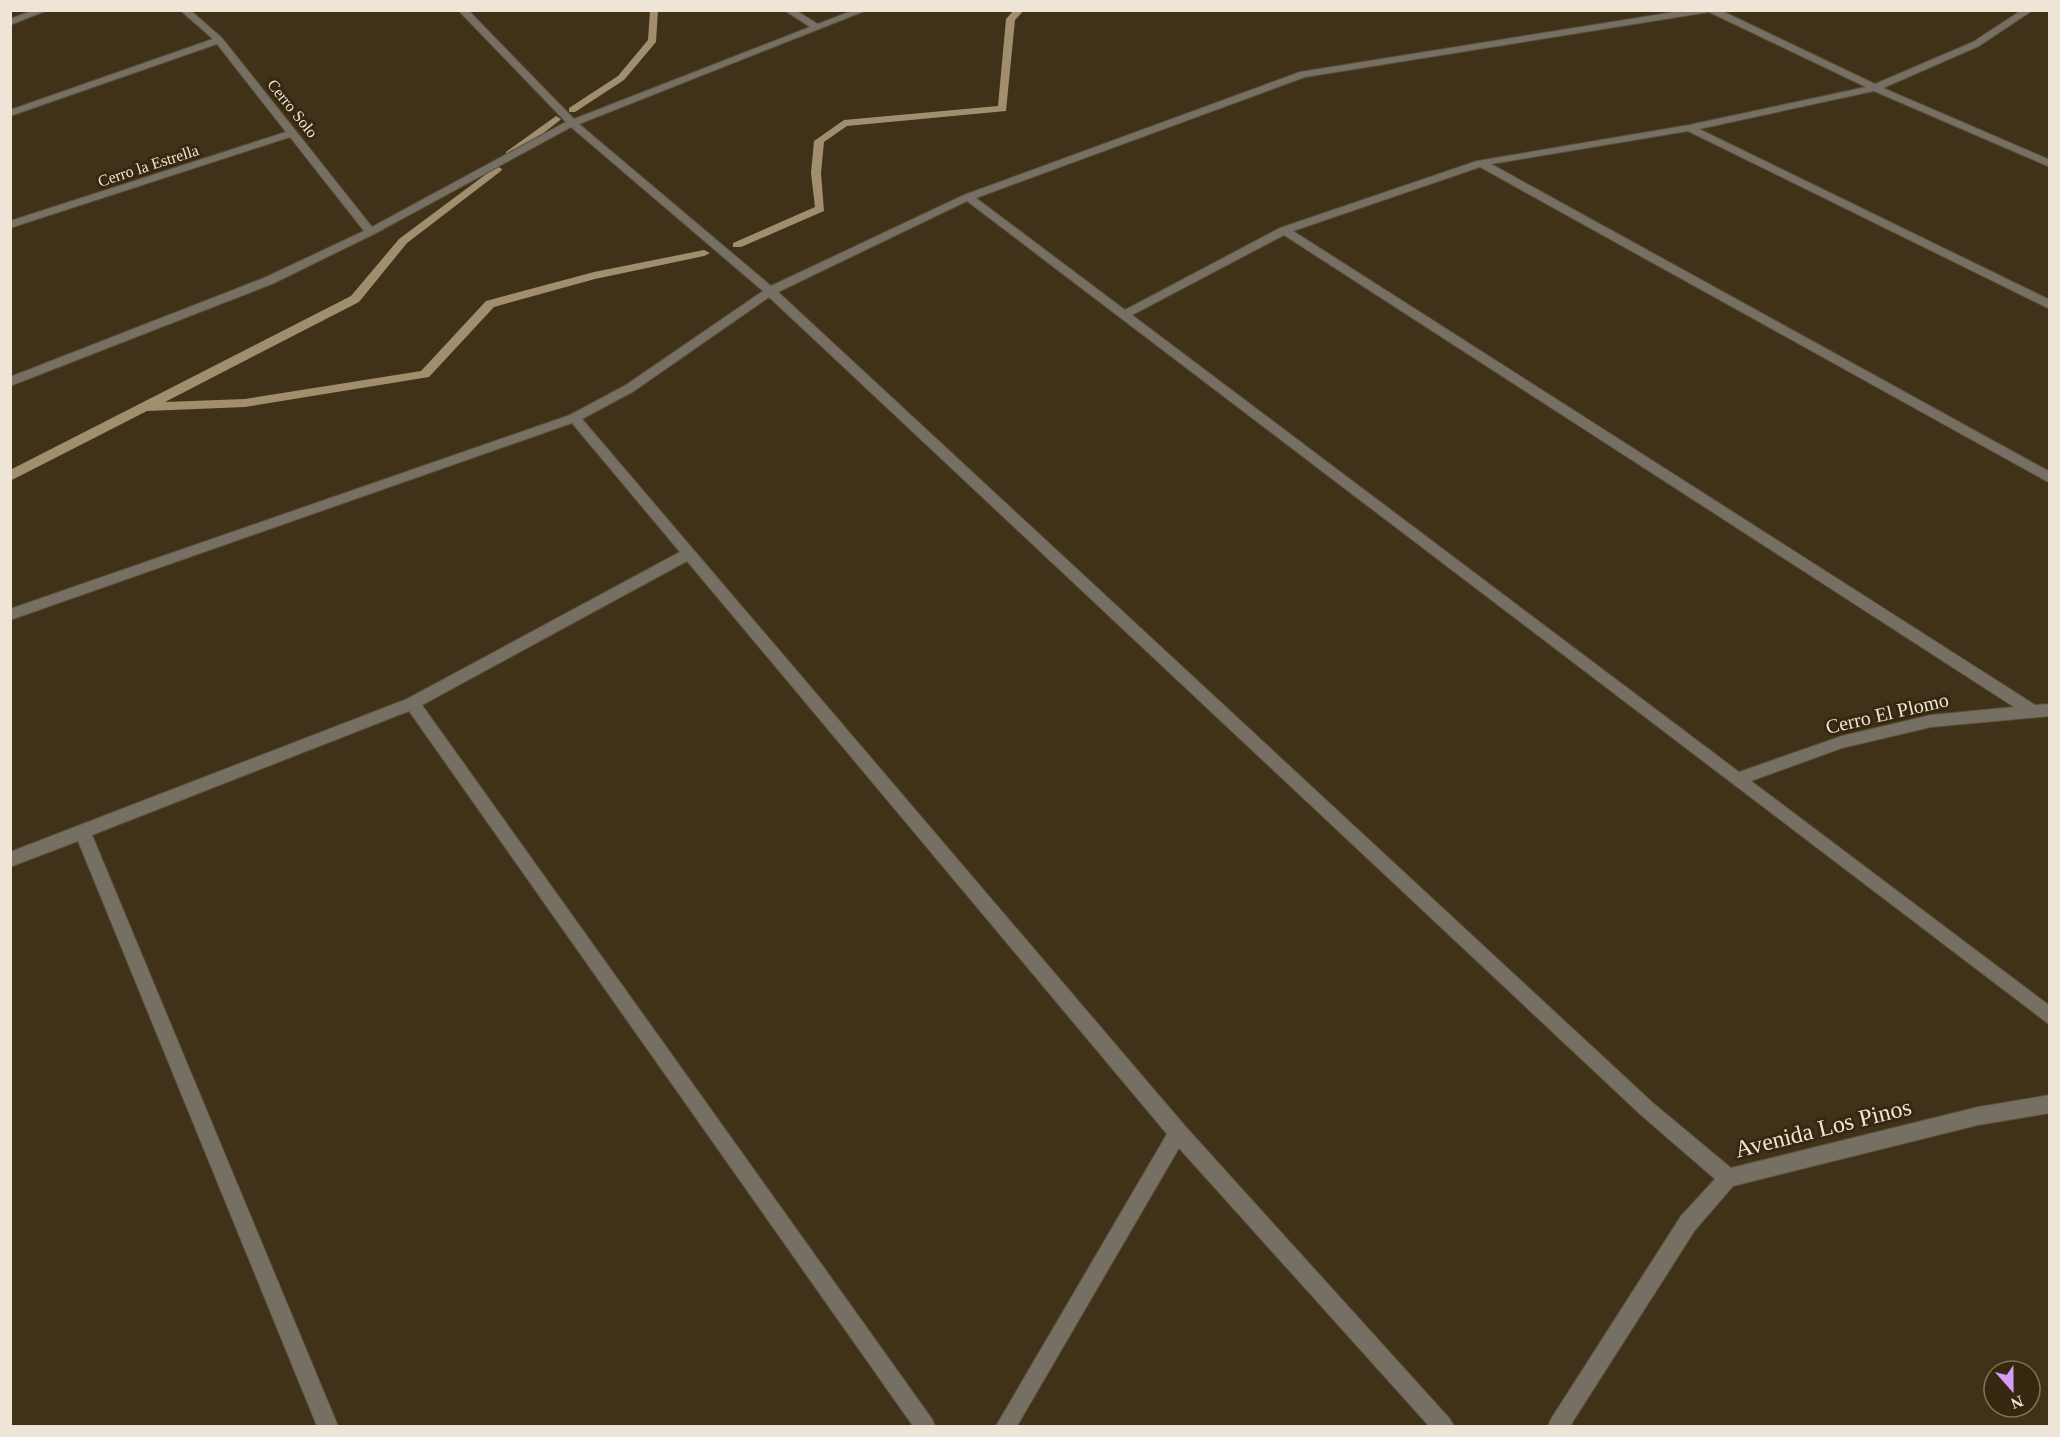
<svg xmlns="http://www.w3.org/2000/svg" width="2060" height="1437" viewBox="0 0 2060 1437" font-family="Georgia,serif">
  <rect width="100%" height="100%" fill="#403219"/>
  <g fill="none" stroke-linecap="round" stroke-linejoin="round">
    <path fill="#a08e6e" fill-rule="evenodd" d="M650,10h8l-2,32 -32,38 -49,32h-6v-4l49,-32 30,-36z
      M1014,10h10l-9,10 -9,91 -159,15 -23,16 -3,31 3,38 -83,36h-8v-4l82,-36 -4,-34 3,-32 30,-21 154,-14 8,-87z
      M556,116l5,3 -2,2 -45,35h-8v-4z
      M497,166l5,3 -1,2 -94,72 -48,59 -194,100 80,-3 176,-28 65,-70 108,-29 110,-22 6,3 -6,3 -109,23 -101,28 -65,70 -184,30 -98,4 -137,70v-11l341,-174 48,-57z"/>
    <defs>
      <path id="minor" d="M34,10h14l-38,15v-6z
        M180,10h10l32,28 150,189 194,-105 -108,-112h10l106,109 236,-92 -26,-17h11l23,14 36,-14h13l-288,114 192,162 193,-91 336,-123 387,-62h33l155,74 98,-42 49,-32h11l-54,36 -96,42 167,72v7l-176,-76 -175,38 351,171v9l-362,-178 -197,33 559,308v11l-570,-316 -187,64 742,474 15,-1v12l-119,11 -89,21 -91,33 299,225v19l-1083,-824 -189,91 875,811 78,65 247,-61 72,-12v18l-72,12 -245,61 -38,44 -125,196h-22l3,-7 130,-203 34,-37 -74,-64 -872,-818 -135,94 -52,28 603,707 265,293 4,7h-25l-250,-278 -162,278h-21l171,-292 -480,-573 -265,144 510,714 3,7h-22l-504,-715 -317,124 246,591h-21l-239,-585 -68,26v-15l397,-153 273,-147 -108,-129 -562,197v-11l560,-194 56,-30 137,-94 -192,-164 -197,107 -102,50 -262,102v-9l254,-99 100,-47 -74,-94 -280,91v-7l276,-89 -69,-88 -207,72v-6l203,-71zM1709,12l157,75 -177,38 -212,36 -197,67 -155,82 -149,-112 329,-121zM1284,235l730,472 -83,8 -89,21 -103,36 -607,-457z"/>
    </defs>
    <use href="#minor" stroke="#5c4f37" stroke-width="2"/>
    <use href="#minor" fill="#766f63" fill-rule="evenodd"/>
  </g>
  <g text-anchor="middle" stroke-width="6" stroke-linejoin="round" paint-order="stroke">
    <g font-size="16" fill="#eee5d6" stroke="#36280e">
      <text transform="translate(293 108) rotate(51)" y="6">Cerro Solo</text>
      <text transform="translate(148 165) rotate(-18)" y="6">Cerro la Estrella</text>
    </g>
    <g font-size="20" fill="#eee5d6" stroke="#36280e">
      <text transform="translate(1887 713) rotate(-13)" y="7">Cerro El Plomo</text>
    </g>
    <g font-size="24" fill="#eee5d6" stroke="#36280e">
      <text transform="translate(1823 1128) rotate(-14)" y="8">Avenida Los Pinos</text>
    </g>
  </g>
  <rect width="2060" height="1437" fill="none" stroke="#eee5d6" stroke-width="24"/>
  <g transform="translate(2012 1389) rotate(159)"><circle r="28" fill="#36280e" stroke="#80745e" stroke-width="1.5"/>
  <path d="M0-4.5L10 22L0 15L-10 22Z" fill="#d89af8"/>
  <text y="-9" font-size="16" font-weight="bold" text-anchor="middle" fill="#eee5d6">N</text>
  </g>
</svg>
